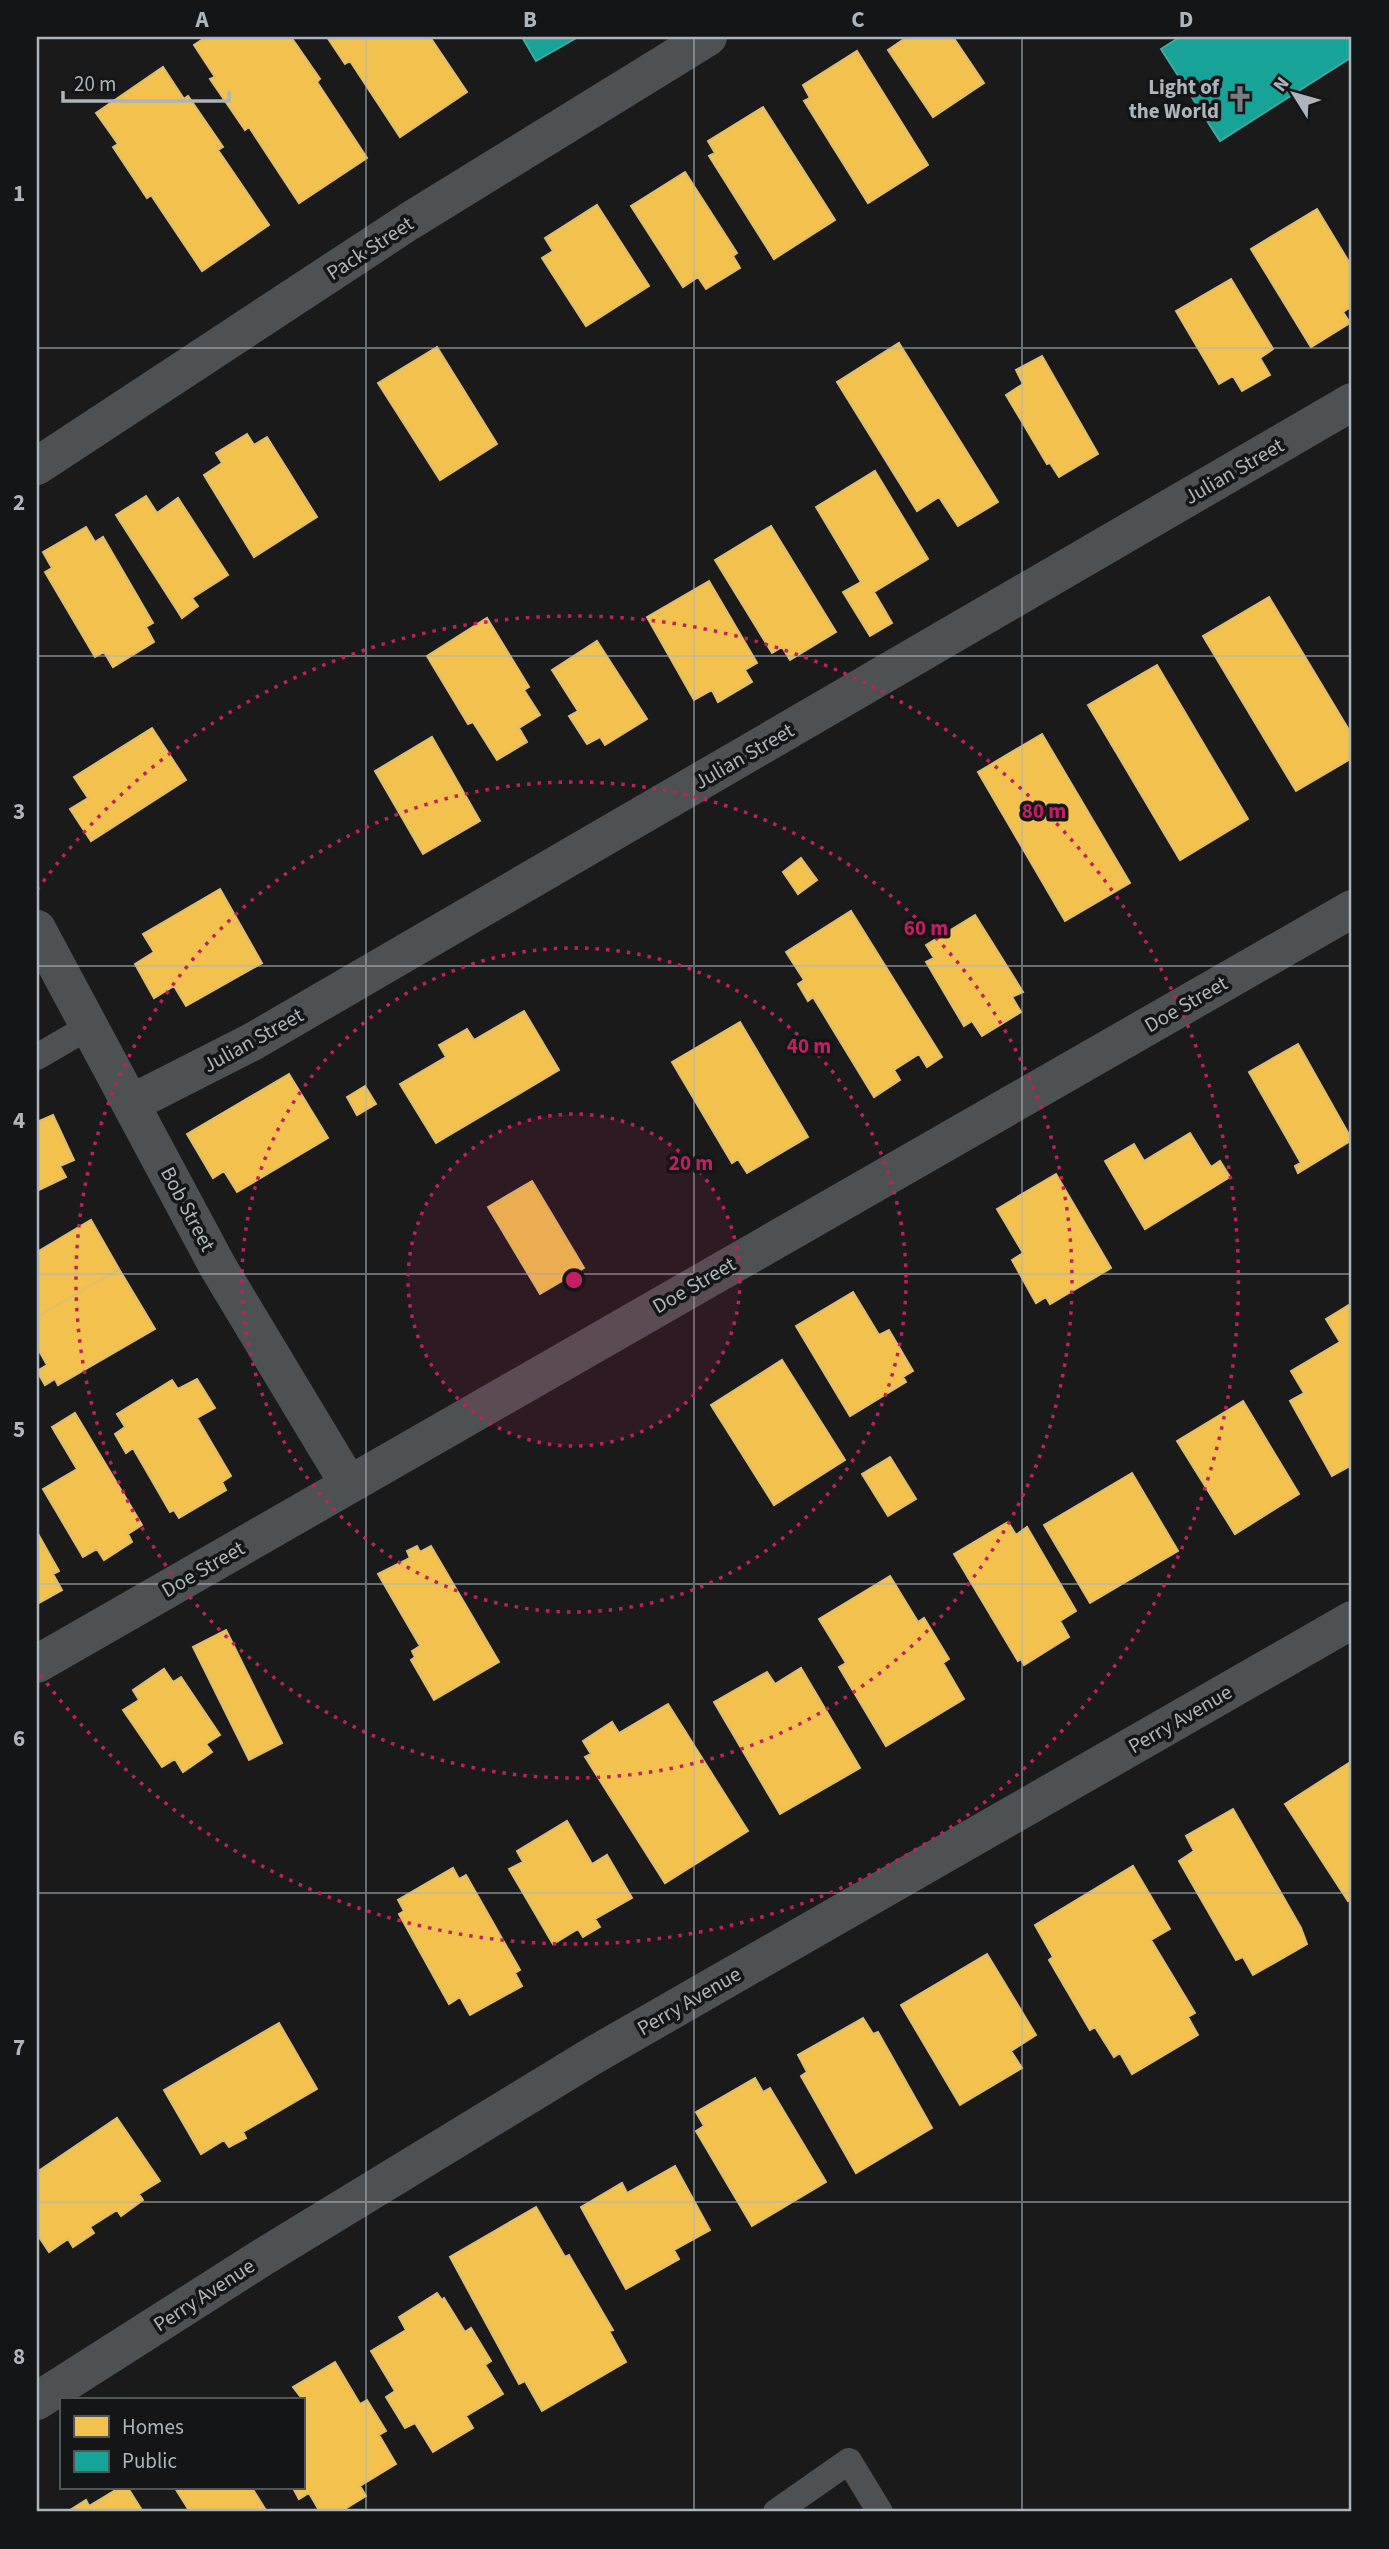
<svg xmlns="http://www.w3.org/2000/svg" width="1389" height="2549" viewBox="0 0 1389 2549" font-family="'Source Sans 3',sans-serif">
  <rect width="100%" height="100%" fill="#1a1a1a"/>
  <path fill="#f2c14e" stroke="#ddbd6f" stroke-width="2" d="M206,37h85l29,42 -3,3 50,76 -68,45 -50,-76 -4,3 -35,-51 5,-2 -21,-32z
    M327,37h103l37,55 -67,45 -50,-76 -5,3z
    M907,37h46l31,46 -51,34 -45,-67z
    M857,51l71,114 -60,38 -64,-102 6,-3 -7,-13z
    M163,67l21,32 4,-3 35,51 -5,3 51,75 -67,46 -51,-76 -4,3 -34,-51 5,-3 -22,-31z
    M763,107l72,113 -61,39 -65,-103 6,-3 -7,-12z
    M685,172l52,81 -4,3 7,12 -34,21 -8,-12 -15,10 -52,-81z
    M597,205l52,81 -63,40 -44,-68 11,-7 -8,-13z
    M1317,209l35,58v39l-9,6 7,11 -39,24 -60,-98z
    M1231,279l42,70 -13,9 10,17 -28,16 -9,-15 -14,8 -43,-73z
    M899,343l99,159 -40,24 -19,-29 -22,14 -80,-129z
    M437,347l60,97 -57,36 -62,-97z
    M1042,356l56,98 -39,23 -9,-14 -3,1 -41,-69 17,-11 -7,-14z
    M247,434l7,11 13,-8 50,80 -63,40 -50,-82 18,-12 -6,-10z
    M875,471l53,88 -54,33 18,31 -22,13 -27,-44 18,-10 -45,-75z
    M146,496l11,17 21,-15 50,77 -36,23 6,8 -16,12 -66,-103z
    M771,526l65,106 -46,28 -8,-13 -10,6 -57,-93z
    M86,527l9,15 8,-5 50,86 -7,4 8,15 -41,25 -9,-15 -9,5 -50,-85 7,-4 -9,-16z
    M709,581l48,82 -12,7 7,12 -34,20 -6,-12 -18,10 -47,-83z
    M1269,597l83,138v23l-56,33 -93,-155z
    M487,618l42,69 -5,3 16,25 -21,13 8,14 -30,18 -24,-38 -5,2 -41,-68z
    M597,641l50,78 -42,26 -5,-8 -13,7 -18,-28 9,-5 -26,-41z
    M1157,665l91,154 -68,41 -92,-155z
    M152,728l34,52 -95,61 -21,-32 18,-11 -14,-21z
    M1042,734l88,149 -65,38 -87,-149z
    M432,737l48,84 -57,33 -48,-83z
    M801,858l16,22 -19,14 -15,-22z
    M220,889l42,74 -76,43 -12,-20 -20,12 -19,-34 19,-12 -11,-18z
    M851,911l91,146 -15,10 -8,-13 -25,16 6,10 -26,17 -61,-100 -5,4 -10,-17 6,-4 -18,-28z
    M975,915l48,77 -11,5 9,15 -39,24 -10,-15 -8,5 -38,-64 8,-4 -8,-13z
    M524,1011l35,59 -123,73 -36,-59 46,-27 -7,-12 28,-16 7,11z
    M740,1022l68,115 -61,36 -9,-14 -6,4 -60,-101z
    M1298,1044l54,96 -54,33 -3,-7 6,-3 -52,-91z
    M289,1074l39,64 -91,54 -13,-21 -11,7 -26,-44z
    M365,1086l11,18 -19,11 -10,-18z
    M53,1115l21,45 -14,6 6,11 -29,14v-69z
    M1190,1133l21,34 9,-6 10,16 -85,52 -40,-68 29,-17 10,17z
    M1056,1174l55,94 -61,36 -4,-7 -10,6 -24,-43 11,-7 -26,-44z
    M532,1181l52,87 -44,26 -52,-87z
    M91,1220l28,49 -82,48v-65z
    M119,1269l36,60 -97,56 -3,-6 -10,6 -8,-14 10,-6 -10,-18v-30z
    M853,1292l26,43 10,-5 24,41 -10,6 3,5 -56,34 -54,-90z
    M1349,1305l3,6v154l-20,11 -42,-75 14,-8 -13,-22 49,-29 -14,-23z
    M782,1360l63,100 -71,45 -63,-100z
    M197,1379l18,29 -18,10 34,58 -9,6 4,8 -47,28 -5,-8 -4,2 -37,-64 -7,5 -11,-19 10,-7 -8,-13 55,-34 6,9z
    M1243,1401l56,93 -64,40 -58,-93z
    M75,1413l67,112 -14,9 4,8 -28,18 -7,-11 -14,8 -40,-68 34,-20 -25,-42z
    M890,1457l26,42 -28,17 -26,-42z
    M1132,1473l46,78 -88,52 -46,-78z
    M1008,1522l8,13 11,-8 49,84 -16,10 9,16 -45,28 -3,-6 -3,2 -64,-107z
    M37,1532l22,39 -6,3 9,16 -25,14z
    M417,1546l3,6 11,-6 68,116 -65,38 -23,-40 4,-3 -3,-6 8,-5 -42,-72 32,-16 -3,-7z
    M890,1576l28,46 6,-4 25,41 -6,4 21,36 -78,47 -47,-79 7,-4 -27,-44z
    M226,1630l56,113 -33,17 -56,-113z
    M801,1668l59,100 -80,46 -66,-112 53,-30 8,12z
    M164,1669l9,13 8,-5 39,58 -14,9 6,8 -29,20 -8,-13 -13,8 -39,-57 16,-10 -6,-10z
    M668,1704l80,127 -83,52 -80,-126 6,-3 -8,-13 29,-19 7,11z
    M1352,1761v137l-4,3 -63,-97z
    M1233,1809l68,119 6,16 -54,31 -10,-18 -7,3 -57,-99 15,-10 -8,-15z
    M567,1821l25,43 15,-9 25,43 -37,21 5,8 -17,10 -5,-8 -25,15 -44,-75 14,-7 -6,-11z
    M1133,1866l37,63 -19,11 44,73 -7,4 10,18 -66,39 -12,-21 -6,4 -19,-30 -5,3 -41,-70 4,-3 -18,-32z
    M453,1868l6,11 7,-4 54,95 -5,3 7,13 -52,29 -10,-18 -11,7 -50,-90 5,-3 -6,-11z
    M987,1954l49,81 -25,16 11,17 -62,37 -59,-100z
    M863,2018l10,16 5,-2 54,96 -76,45 -55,-97 6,-4 -9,-17z
    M279,2023l38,66 -74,43 3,6 -17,9 -5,-7 -23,14 -37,-64z
    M755,2078l8,14 7,-4 56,94 -74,44 -56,-95 8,-5 -8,-14z
    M117,2118l43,63 -21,13 4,6 -22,16 -4,-6 -27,17 4,6 -21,14 -5,-8 -19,13 -12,-18v-62z
    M675,2166l35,64 -36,20 5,9 -53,30 -45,-82 41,-24 5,10z
    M536,2207l29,50 4,-2 44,75 -4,1 17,31 -84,49 -17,-30 -6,3 -69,-127z
    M437,2293l5,7 2,-2 21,34 6,-4 20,33 -6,4 18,29 -37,22 7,12 -40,24 -18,-29 -10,5 -19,-31 9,-6 -24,-40 35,-21 -7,-13z
    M335,2362l25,42 7,-4 19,31 -7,4 17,29 -36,22 6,10 -26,16h-20l-11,-19 -10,6 -6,-11h10v-88l-10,-13z
    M119,2488h9l15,24h-76l19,-12 3,6z
    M175,2488h77l15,24h-77z"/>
  <path fill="#17a398" stroke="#43a8a2" stroke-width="2" d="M522,37h56l-42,24z
    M1180,37h172v20l-132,84 -59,-92z"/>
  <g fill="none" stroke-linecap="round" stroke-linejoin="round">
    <path stroke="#4e5153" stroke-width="26" d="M37,1057l53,-31
      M776,2512l73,-51 31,51"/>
    <path stroke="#4e5153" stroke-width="38" d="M37,466l371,-244 300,-185
      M37,929l181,338 130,216
      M132,1103l120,-61 1100,-640
      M37,1664l1315,-755
      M37,2401l226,-144 331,-202 758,-435"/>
  </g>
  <path fill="none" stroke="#abb5bb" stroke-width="2" stroke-opacity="0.55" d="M366,37v2475M694,37v2475M1022,37v2475M37,348h1315M37,656h1315M37,966h1315M37,1274h1315M37,1584h1315M37,1893h1315M37,2202h1315"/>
  <circle cx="574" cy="1280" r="166" fill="#c12060" fill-opacity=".12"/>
  <g fill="none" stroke="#c12060" stroke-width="3.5" stroke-dasharray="3.5 7">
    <circle cx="574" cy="1280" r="166"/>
    <circle cx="574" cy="1280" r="332"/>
    <circle cx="574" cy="1280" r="498"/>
    <path d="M37 890A664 664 0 1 1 37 1670"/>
  </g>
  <defs>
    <symbol id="church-bare" viewBox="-9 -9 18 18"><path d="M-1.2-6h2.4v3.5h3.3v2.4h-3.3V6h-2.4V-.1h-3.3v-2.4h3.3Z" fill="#787f83" stroke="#141516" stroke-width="2.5" paint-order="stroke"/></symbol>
  </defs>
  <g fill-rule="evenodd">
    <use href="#church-bare" x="1221" y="80" width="38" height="38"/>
  </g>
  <g text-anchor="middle" stroke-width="7" stroke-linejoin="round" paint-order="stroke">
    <g font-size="21" font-weight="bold" fill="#abb5bb" stroke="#141516" text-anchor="end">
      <text x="1219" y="94">Light of<tspan x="1219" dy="24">the World</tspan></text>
    </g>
    <g font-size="21" fill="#abb5bb" stroke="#141516">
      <text transform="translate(370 248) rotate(-33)" y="7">Pack Street</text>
      <text transform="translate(1234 471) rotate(-30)" y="7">Julian Street</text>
      <text transform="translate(744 756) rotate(-30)" y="7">Julian Street</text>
      <text transform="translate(1186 1004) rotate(-30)" y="7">Doe Street</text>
      <text transform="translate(253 1040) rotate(-29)" y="7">Julian Street</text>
      <text transform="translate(188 1209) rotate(62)" y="7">Bob Street</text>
      <text transform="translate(694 1285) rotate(-30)" y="7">Doe Street</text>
      <text transform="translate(203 1569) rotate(-30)" y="7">Doe Street</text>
      <text transform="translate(1180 1719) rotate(-30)" y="7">Perry Avenue</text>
      <text transform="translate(689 2001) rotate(-30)" y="7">Perry Avenue</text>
      <text transform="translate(204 2295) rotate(-33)" y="7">Perry Avenue</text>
    </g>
  </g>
  <circle cx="574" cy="1280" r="10" fill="#c12060" stroke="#141516" stroke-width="3.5"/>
  <g font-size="21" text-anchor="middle" font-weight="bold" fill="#c12060" stroke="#141516" stroke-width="7" stroke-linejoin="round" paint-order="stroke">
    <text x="1044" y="818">80 m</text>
    <text x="926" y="935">60 m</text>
    <text x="809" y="1053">40 m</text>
    <text x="691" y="1170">20 m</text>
  </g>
  <rect width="1389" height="2549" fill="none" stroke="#141516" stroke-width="77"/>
  <rect x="60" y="2398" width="245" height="91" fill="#141516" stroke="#505558" stroke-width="2"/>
  <rect x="74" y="2416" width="35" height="21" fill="#f2c14e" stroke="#505558" stroke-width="2"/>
  <text x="122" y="2434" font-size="21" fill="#abb5bb">Homes</text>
  <rect x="74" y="2451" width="35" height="21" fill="#17a398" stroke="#505558" stroke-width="2"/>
  <text x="122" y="2468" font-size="21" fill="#abb5bb">Public</text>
  <g transform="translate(1294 94) rotate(307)" stroke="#141516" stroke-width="5" paint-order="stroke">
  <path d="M0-5L12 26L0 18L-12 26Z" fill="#abb5bb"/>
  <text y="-10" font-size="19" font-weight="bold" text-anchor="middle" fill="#abb5bb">N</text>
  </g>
  <path d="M63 91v10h166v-10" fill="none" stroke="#abb5bb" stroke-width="3.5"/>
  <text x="74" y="91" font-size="21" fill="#abb5bb" stroke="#141516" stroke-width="5" paint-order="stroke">20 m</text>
  <rect x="38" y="38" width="1312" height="2472" fill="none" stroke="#abb5bb" stroke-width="2.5"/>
  <g font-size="23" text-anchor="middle" font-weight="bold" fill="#abb5bb">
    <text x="202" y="27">A</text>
    <text x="530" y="27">B</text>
    <text x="858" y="27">C</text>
    <text x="1186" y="27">D</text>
    <text x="19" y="201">1</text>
    <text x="19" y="510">2</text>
    <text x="19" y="819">3</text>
    <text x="19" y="1128">4</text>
    <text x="19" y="1437">5</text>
    <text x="19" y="1746">6</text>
    <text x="19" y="2055">7</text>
    <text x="19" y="2364">8</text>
  </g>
</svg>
